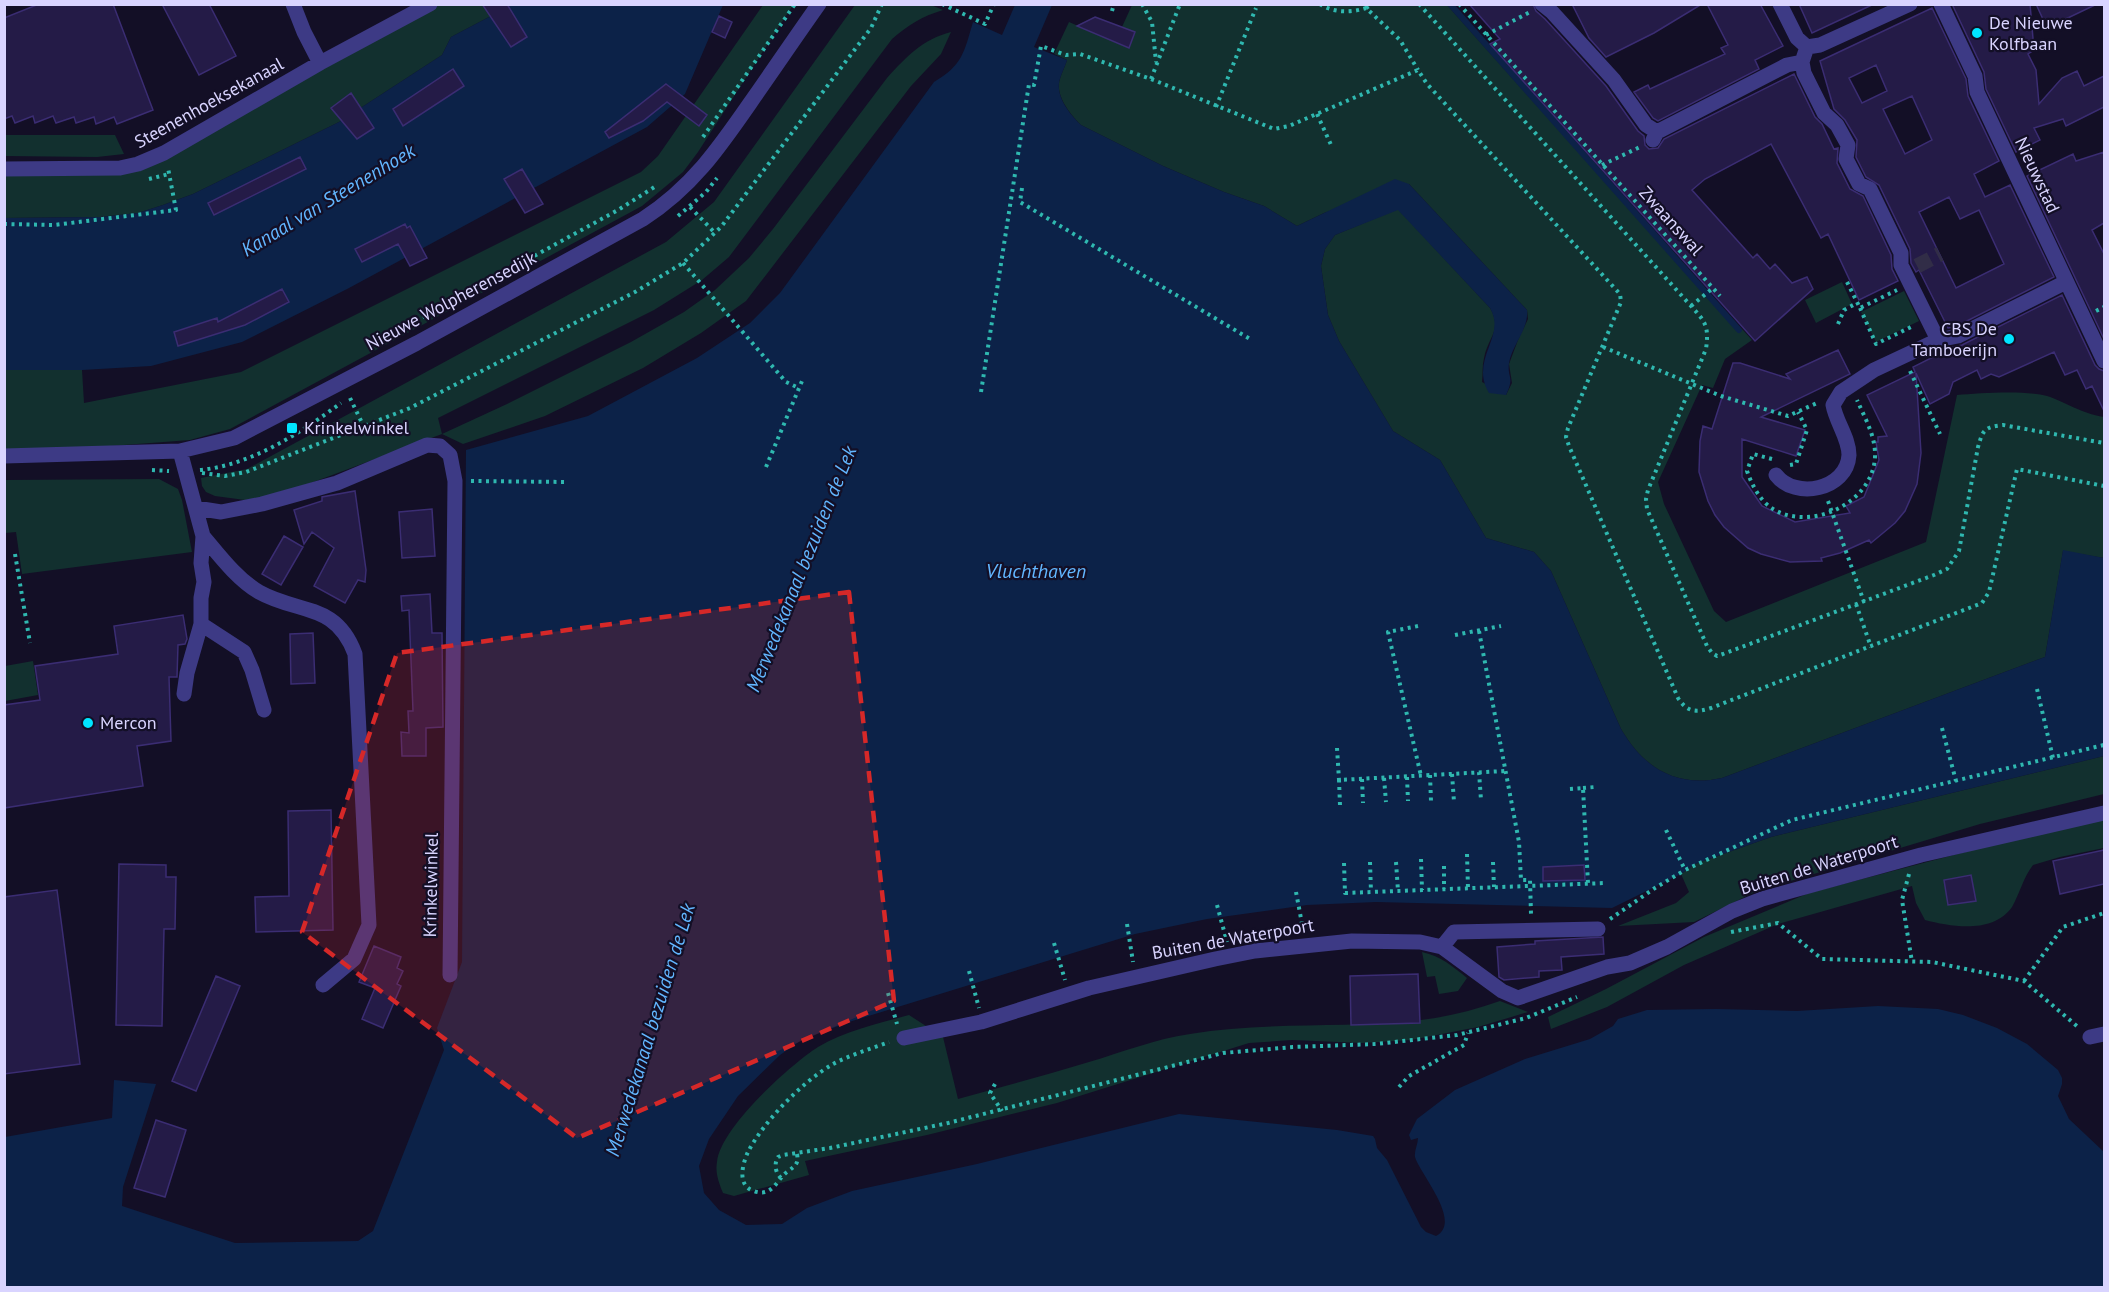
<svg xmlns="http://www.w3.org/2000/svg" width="2109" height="1292" viewBox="0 0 2109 1292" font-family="'PT Sans',sans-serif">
  <rect width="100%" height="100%" fill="#130f26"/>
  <path fill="#12302f" d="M427,5h85l-61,32 -9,18 -103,67 -146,72 -30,11 -25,8 -37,4 -96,1v-47l113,-1z
    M763,5h30l-95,147 -15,20 -41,34 -412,223 -40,11 -132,10h-53l-1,-80h78l2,33 157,-31 400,-200 17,-16z
    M855,5h76l12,5c-20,6 -35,15 -51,29l-163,218 -27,23 -48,30 -216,108 4,16 65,-30 124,-62 53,-30 31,-22 34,-32 24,-29 114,-151c19,-21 36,-39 64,-46l-10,22 -30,32 -165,215 -45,32 -58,35 -98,48 -82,28 -21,-10 -166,62 -31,4 -30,-4 -9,-4 -4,-6 -1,-8 46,-9 419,-227 48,-40z
    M1132,5h315l292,327 3,-3 10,11 -27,19 -12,29 -11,-3 -44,97 6,22 50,107 12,11 200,-80 31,-147c23,-2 69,-5 90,1 21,7 33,17 57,21v141l-41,-7 -18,106 -323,121c-46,10 -78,-10 -101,-49l-70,-158 -17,-19 -48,-14 -46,-78 -47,-29 -54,-90 -11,-26 -7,-49 4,-17 10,-14 63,-26 92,99c13,22 -2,29 -6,50 -2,8 -1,16 -2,24l24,13 6,-12 -3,-19 9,-24 10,-21 -1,-9 -118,-126 -85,29 -27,13 -33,-20 -40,-14 -61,-26 -82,-41c-10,-10 -24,-27 -22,-42 1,-7 6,-16 8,-23l-13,-6 15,-32 60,26 6,-16 -13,-5z
    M5,135h110l9,19 -27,3 -92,-1z
    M1842,282l10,22 -36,19 -11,-23z
    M1904,291l15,30 -43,21 -15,-30z
    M159,479l19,10 4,11 10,52 -170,22 -6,-42 -11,1v-53z
    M33,661l5,34 -33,6v-35z
    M2104,756v38l-124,30 -223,67 -63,31 -76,4 58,-23 13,-11 -8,-18 14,-10 76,-27z
    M2104,818v30l-44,9 -27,8c-10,13 -13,28 -21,42 -19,27 -60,20 -87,13l-9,-17 -4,-17 -134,38 -94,41 -77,42 -56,22 -3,-12 58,-28 98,-52 105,-44 217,-57z
    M1422,952c20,5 29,13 45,26l-9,13 -19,3 -4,-18 -8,1z
    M1500,1001l28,11 -50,15 -67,13 -49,3 -70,-3 -43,3 -192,60 -130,32 -122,26 4,14 -75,21 -11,-3c-4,-10 -8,-20 -6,-31 3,-34 73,-97 101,-115 27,-16 61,-24 91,-32l34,22 15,62c44,-12 88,-24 131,-37 34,-10 66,-23 101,-28 76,-13 154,-5 231,-14 27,-3 53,-10 79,-19z"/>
  <path fill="#0c2248" d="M512,5h211l-38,89 -38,33 -298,161 -107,54 -91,24 -69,4h-77v-152l96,-1 37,-4 25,-8 30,-11 146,-72 103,-67 9,-18z
    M1015,5h37l-18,42 33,13c-2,7 -7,16 -8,23 -2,16 12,32 22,42l82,41 61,26 40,14 33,20 98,-47 14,5 118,126c2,19 -15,35 -18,53 -2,15 6,13 -3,32l-17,-2c-20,-34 18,-56 1,-85l-92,-98 -63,25 -10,14 -4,17 7,49 11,26 54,90 47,29 46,78 48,14 17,19 70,158c23,39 55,59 101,49l323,-121 18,-107 41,8v198l-333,81 -76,27 -14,10 -69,34 -236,-6 -69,3 -100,14 -72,15 -286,88 -46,17 -23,16 -42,41 -29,43 -10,27 5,27 15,17 27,15 36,-1 25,-16 45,-17 125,-27 202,-50 158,16 36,6 2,3 2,9 10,12 34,67 5,5 10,4c27,-14 -16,-62 -21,-79 -1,-6 3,-13 3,-19l-7,2 -2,-5 8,-16 38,-29 70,-31 65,-20 23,-13 5,-7 29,-9 69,-1 81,2 81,-5 60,3 25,6 34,13 30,16 31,26 4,8v6l-4,12 11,23 35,33v135l-2099,1v-151l107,-19 2,-38 42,4 -33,103 -1,19 113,37 123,-2 15,-10 71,-181 -7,-22 25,-66 4,-512 122,-34 109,-58 53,-35 30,-30 154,-211c29,-17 30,-30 39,-60l29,13z"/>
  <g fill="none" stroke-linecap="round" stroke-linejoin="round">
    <path stroke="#0c2248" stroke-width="6" d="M1450,4l289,326"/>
  </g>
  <path fill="#241b47" stroke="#3b2d73" stroke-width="1.5" fill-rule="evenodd" d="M39,4h74l40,106 -36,14 -3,-7 -18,7 -2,-7 -18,6 -2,-6 -18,6 -3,-7 -18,7 -2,-7 -18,7 -3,-7 -8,3v-101z
    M162,4h47l27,52 -37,19z
    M482,4h25l20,33 -16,10z
    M1469,4h64l3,7 9,8 61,67 32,45 6,5 1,9 4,4 9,-1 6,-9 130,-65 21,43 7,7 12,25 4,-1 -1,15 13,26 13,7 28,59 1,14 6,12 -39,19 -31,-66 -7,4 -50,-94 -66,35 -13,11 61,68 4,-4 13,15 5,-5 17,19 15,-6 6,12 -58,52 -265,-297 10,-5z
    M1572,4h130l-48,29 -48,24 -17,-19z
    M1707,4h53l23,42 -28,14 4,9 -101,52 -5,-3 -19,-26 14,-7 2,4 75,-35 -4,-6 7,-3z
    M1799,4h75l-62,29z
    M1952,4h78l4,46 -6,4 8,16 3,34 23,-26 15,-7 7,15 20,-10v31l-38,19 -3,-7 -29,9 6,12 -24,12 -30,-63 -2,-17z
    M2036,4h61l-50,24z
    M1932,8l34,71 2,17 31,65 -25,13 11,23 25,-12 44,92 -99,50 -7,1 -29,-58 -3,2 -5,-9 -1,-14 -31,-64 -13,-8 -10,-20 1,-17 -12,-20 -11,-11 -14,-48zM1876,65l11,26 -25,12 -13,-25zM1912,96l20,44 -27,14 -22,-45zM1949,197l11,22 19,-9 25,54 -48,24 -37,-76z
    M719,16l13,6 -7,16 -13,-6z
    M1095,17l40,15 -6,16 -52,-22z
    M453,69l11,17 -61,40 -10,-17z
    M666,84l41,31 -8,11 -32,-24 -24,19 -34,17 -4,-6z
    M351,93l23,35 -17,11 -26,-31z
    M2104,152v71l-12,7 12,24v85l-77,-163 46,-22 3,7z
    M300,157l6,12 -92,46 -6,-12z
    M522,169l21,35 -18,9 -21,-34z
    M405,224l2,4 3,-2 17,32 -17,8 -12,-22 -36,18 -7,-13z
    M282,289l7,13 -44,23 -67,21 -4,-14 43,-14 1,4z
    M2062,295l33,70 4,4 5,2v40l-12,-25 -6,3 -9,-19 -12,5 -11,-23 -55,25 -8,-3 -10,5 -4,-9 -24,12 -4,12 -19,10 -14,-31 5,80 -4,31 -12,27 -10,12 -24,20 -2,-3 -29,13 -19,5 1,3 -32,1 -29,-8 -13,-6 -24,-21 -9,-12 -7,-14 -9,-29 1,-31 3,-15 9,3 21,-66h7l50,16 -4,-5 52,-24 12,24 -89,43 44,13 -9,26 -54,-17v38l20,29 33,16 55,-9 -4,-7 18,-9 15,-37 -3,-18h2v-5l9,-1 -20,-41 48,-23 -2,-5 40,-20 9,-2z
    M355,491l11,79 -1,12 -7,-2 -13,23 -31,-17 20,-38 -22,-16 -8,12 -10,-34 28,-9v-4z
    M432,509l3,47 -33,2 -3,-46z
    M284,536l19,11 -22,38 -19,-11z
    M430,594l2,39h10l1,94 -17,1v28h-24l-1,-24 8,1 -1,-22h5l-4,-101 -7,1 -1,-15z
    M183,615l4,24 -2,5 -7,1 -1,32h-8l2,64 -34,5 6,40 -139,22v-103l36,-5 -5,-34 83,-12 -4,-28z
    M313,633l2,50 -24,1 -1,-50z
    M331,810l2,120 -77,2 -1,-35 34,-1 -1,-85z
    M2104,850v34l-44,10 -7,-33z
    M119,864l47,1v12h10l-1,52h-11l-2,97 -46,-1z
    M1584,865l1,15 -42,1v-14z
    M1971,875l5,26 -28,4 -4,-25z
    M57,890l23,174 -76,10v-177z
    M1603,937l1,17 -43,3 1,13 -23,1v6l-35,3 -5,-3 -2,-30 38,-3v-3z
    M374,946l27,11 -4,11 6,3 -6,13 4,2 -18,42 -21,-9 13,-31 -16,-6z
    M1418,974l2,49 -69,2 -1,-49z
    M216,976l24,10 -44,105 -24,-10z
    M156,1120l30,10 -21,67 -31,-9z"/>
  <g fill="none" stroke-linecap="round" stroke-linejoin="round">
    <path stroke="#312d47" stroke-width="15" stroke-dasharray="15 8" stroke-linecap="butt" d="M1917,266l23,-12"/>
    <path stroke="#2fb8b0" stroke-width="4" stroke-dasharray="3 4.5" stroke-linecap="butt" d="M942,4l43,20 9,-20
      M1142,4l10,18 4,40
      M1320,4c13,9 31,9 46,4l34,32 18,30
      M1419,4l272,302c15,16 18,21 15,43l-58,141 -2,9 1,10 60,137 5,7 5,3 6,-2 211,-79 13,-6 12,-18 19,-104c5,-17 6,-20 25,-22l101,18
      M1459,4l261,292
      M1366,8l6,-4
      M1112,11l2,-7
      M1486,35l44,-23
      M1151,79l29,-75
      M1216,107l40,-99
      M1317,114l15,33
      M703,137l92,-133
      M1602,165l38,-18
      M149,179l20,-5
      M1022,188l-2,14 230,137
      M690,207l25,26
      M678,216l28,-24 11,-14
      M4,224l50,1 122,-15 -8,-42
      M683,263l103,119 13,6
      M1847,282l13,26 37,-18
      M1691,306l22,-18
      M1860,308l16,36 37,-18
      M2096,311l8,-4
      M1838,324l6,-14 13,-7
      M370,346l248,-136 38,-24
      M1603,347l118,49 67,20 29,-13
      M1910,371l30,63
      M981,392l48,-308 5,1 7,-39 25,9 14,-1 71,25 123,50 15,-3 129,-56 9,14 193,210 1,8 -53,126 -2,9 3,9 109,252c9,14 18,15 33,10l271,-105 7,-11 28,-123 87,17
      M350,398l14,29
      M1772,459l-19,-5 -6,17c5,14 13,30 26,38 38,23 100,-6 102,-52 1,-20 -10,-39 -18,-57
      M1790,465l6,-1 11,-34 -9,-18
      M766,467l36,-86
      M152,470l17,1
      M200,470c52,-5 100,-37 141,-67
      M202,473l23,3 21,-4 164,-64 225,-116 48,-29 38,-36 150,-199 11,-24
      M471,481l96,1
      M1828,501l36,101
      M15,554l15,89
      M1856,604l15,43
      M1418,626l-30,6 33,144
      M1479,631l40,211 2,38h9l1,34
      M1455,635l46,-9
      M2037,689l16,69
      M1942,728l14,53
      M1337,748l2,32
      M1479,772l2,28
      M1452,774l2,28
      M1430,775l1,26
      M1407,777l1,24
      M1384,778l2,24
      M1362,779l1,24
      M1583,788l12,-1
      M1570,789l13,-1 5,95
      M1340,805l-1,-25 166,-9
      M1666,830l19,40 107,-50 312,-75
      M1467,854l1,34
      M1421,859l1,31
      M1370,862l1,30
      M1396,862l2,29
      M1493,862l1,25
      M1344,863l1,30 261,-10
      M1444,866v23
      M1909,874l-7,26 10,62
      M1296,892l7,37
      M1217,905l10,37
      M1610,919l45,-31 30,-18
      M1127,924l6,38
      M1731,932l47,-9 44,36 110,3 92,19 54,46
      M1054,943l11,37
      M969,971l10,37
      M2024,981l39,-54 41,-14
      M888,993l9,31
      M995,1084l-5,9 12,18
      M1399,1087l10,-11 55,-31 4,-12
      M797,1154c2,10 -2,12 -10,18 -7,5 -11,15 -19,19 -4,2 -9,2 -14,0 -17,-5 -12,-26 -6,-39 16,-31 54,-70 85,-88 17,-9 37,-15 56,-22
      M781,1178c-6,-5 -7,-15 -3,-21l5,-2 47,-7 118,-25 275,-70 70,-6 83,-3 81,-9 69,-17 51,-21"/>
    <path stroke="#3d3a85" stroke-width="15" d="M293,4l11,28 16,31
      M1542,4l10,8 62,68 32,45 11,7
      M1780,4l17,34 10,9
      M1941,4l34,72 2,16 127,269
      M1807,47l-5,15 2,11 20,40 13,12 11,20 -2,14 13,25 11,5 31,64v12l37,75
      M1807,47l13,-2 90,-41
      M1653,140l4,-8 130,-67 15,-3
      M4,169l116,-1 18,-4 26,-11 156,-90 110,-59
      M180,451l23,85 -2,27 3,19 -3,16v26l-14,49 -3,21
      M4,456l176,-5 54,-13 183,-95 226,-124c51,-33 78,-74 112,-123 21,-30 42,-61 64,-92
      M1776,475c19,25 71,15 73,-20 0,-17 -13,-33 -16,-50l8,-13 33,-22 64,-30 20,-4 108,-54
      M196,508l25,4 41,-8 75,-21 90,-38 13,1 10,9 5,26 -5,494
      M203,536c16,19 34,43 56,56 39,22 77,10 96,62l14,271 -15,34 -31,26
      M201,624l43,28 8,18 12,40
      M1442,947l12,-15 144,-3
      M2090,1037l14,-3
      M904,1038l77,-16 108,-34 126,-29 40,-8 97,-10 68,1 22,5 60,44 16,7 89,-31 23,-4 37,-16 65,-36 30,-12 159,-44 183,-42"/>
  </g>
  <path fill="#d62828" fill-opacity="0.2" stroke="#d62828" stroke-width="4.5" stroke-dasharray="12 8" stroke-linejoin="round" d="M849,592l45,409 -317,137 -275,-206 95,-279z"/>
  <g fill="#00e5ff" stroke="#130f26" stroke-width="2">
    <circle cx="1977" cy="33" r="6"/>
    <circle cx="2009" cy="339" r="6"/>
    <rect x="286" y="422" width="12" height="12" rx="3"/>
    <circle cx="88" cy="723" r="6"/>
  </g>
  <g text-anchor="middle" stroke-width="4.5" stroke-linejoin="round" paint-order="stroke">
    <g font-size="18" fill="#d9d4ff" stroke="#130f26" text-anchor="start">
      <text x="1989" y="29">De Nieuwe<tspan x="1989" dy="21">Kolfbaan</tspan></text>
      <text x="1997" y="335" text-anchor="end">CBS De<tspan x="1997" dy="21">Tamboerijn</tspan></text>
      <text x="304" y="434">Krinkelwinkel</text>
      <text x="100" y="729">Mercon</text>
    </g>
    <g font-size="18" fill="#d9d4ff" stroke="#130f26">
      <text transform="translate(209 103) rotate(-29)" y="6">Steenenhoeksekanaal</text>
      <text transform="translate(2037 175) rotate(65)" y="6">Nieuwstad</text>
      <text transform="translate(1671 221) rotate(48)" y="6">Zwaanswal</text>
      <text transform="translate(451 301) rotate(-28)" y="6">Nieuwe Wolpherensedijk</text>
      <text transform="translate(1819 865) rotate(-17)" y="6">Buiten de Waterpoort</text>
      <text transform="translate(431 885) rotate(-89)" y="6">Krinkelwinkel</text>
      <text transform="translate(1233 939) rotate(-10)" y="6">Buiten de Waterpoort</text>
    </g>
    <g font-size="20" font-style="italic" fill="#62b6ff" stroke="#130f26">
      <text transform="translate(328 200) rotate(-31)" y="7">Kanaal van Steenenhoek</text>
      <text transform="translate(801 569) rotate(-68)" y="7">Merwedekanaal bezuiden de Lek</text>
      <text x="1036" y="578">Vluchthaven</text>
      <text transform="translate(650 1030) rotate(-73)" y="7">Merwedekanaal bezuiden de Lek</text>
    </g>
  </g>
  <rect width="2109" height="1292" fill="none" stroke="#d9d4ff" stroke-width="12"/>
</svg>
